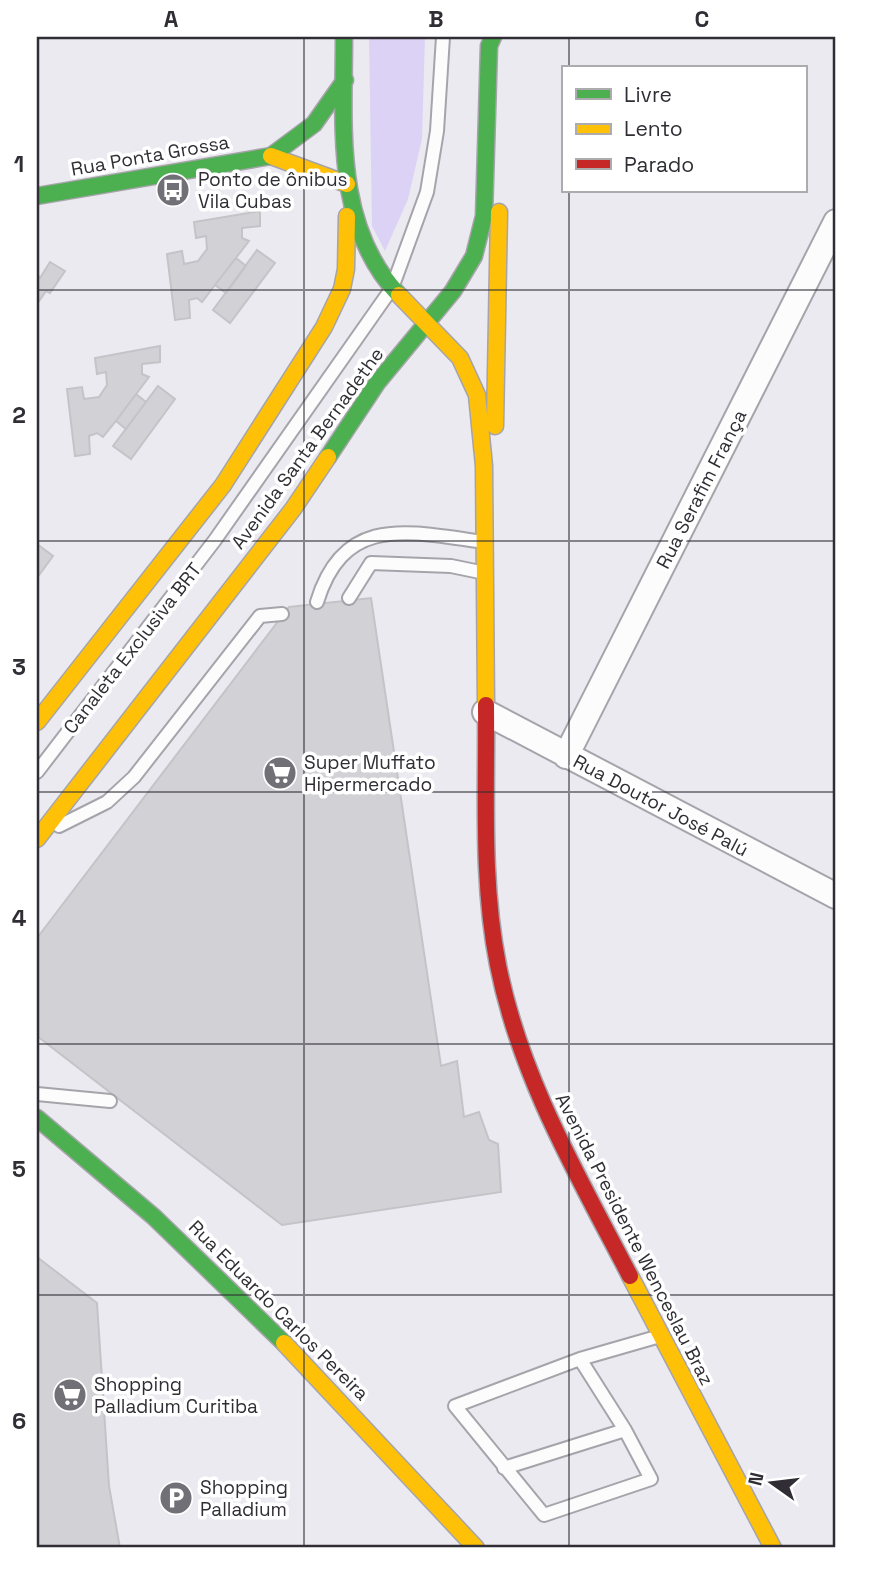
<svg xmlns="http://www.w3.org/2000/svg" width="873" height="1585" viewBox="0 0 873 1585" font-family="'Space Grotesk',sans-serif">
  <rect width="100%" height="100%" fill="#ebeaf0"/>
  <path fill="#dcd2f5" d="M369,37h56l-3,102 -14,60 -23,52 -13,-25z"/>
  <path fill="#d2d1d6" stroke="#c4c4c8" stroke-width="2" d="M260,211v15l-18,2v10l7,3 -34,44 -13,17 -5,-4 -8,2 1,18 -15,2 -8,-66 15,-3 2,13 14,-3 9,-12 -1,-13 -10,2 -2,-16z
    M257,250l18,13 -45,60 -17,-13z
    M236,258l10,8 -20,27 -11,-8z
    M50,262l15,9 -15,22 -4,-2 -9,13v-30l3,4z
    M160,346v16l-18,2v10l7,3 -33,44 -13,16 -6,-4 -8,3 1,18 -15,2 -8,-67 15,-2 2,12 15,-2 8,-12 -1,-13 -9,2 -2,-16z
    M158,386l17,13 -44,60 -18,-13z
    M136,394l10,8 -20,27 -10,-8z
    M37,544l16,12 -16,22z
    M371,598l70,468 16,-5 7,56 15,-5 10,28 9,4 3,48 -219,33 -245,-189v-98l252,-331z
    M37,1257l60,46 12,183 11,62h-83z"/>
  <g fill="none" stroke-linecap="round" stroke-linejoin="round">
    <defs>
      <path id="lane" d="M349,598l22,-35 80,3 29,6
        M317,602c27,-89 93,-70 167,-60
        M37,772l178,-232 177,-252 35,-96 10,-61 6,-94
        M59,826l48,-24 27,-25 126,-161 22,-2
        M37,1094l73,7
        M580,1359l45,71 26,49 -107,36 -89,-109 125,-47 80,-23
        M504,1468l121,-38"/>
      <path id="street" d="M485,712l351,184
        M566,756l270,-534"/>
      <path id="fast" d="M344,37c0,87 -11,189 55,258
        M37,196l234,-40 43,-32 31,-44
        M328,457l49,-74 76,-92 21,-35 10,-40 5,-170 4,-9
        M37,1118l117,99 130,126"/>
      <path id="slow" d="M271,156l76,28
        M399,295l61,63 17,37 7,71 2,239
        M495,426l4,-214
        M37,722l186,-237 101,-158 18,-38 4,-20 1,-53
        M37,839l256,-330 35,-52
        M630,1276l143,272
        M284,1343l192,205"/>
      <path id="jam" d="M486,705c1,86 -5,175 12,260 22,112 80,211 132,311"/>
    </defs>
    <use href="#lane" stroke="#a6a4aa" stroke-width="16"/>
    <use href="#street" stroke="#a6a4aa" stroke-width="28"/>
    <use href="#fast" stroke="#a6a4aa" stroke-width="19"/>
    <use href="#slow" stroke="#a6a4aa" stroke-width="19"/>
    <use href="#jam" stroke="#a6a4aa" stroke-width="19"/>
    <use href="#lane" stroke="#fcfcfd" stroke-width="12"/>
    <use href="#street" stroke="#fcfcfd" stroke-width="24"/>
    <use href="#fast" stroke="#4caf50" stroke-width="16"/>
    <use href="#slow" stroke="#ffc107" stroke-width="16"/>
    <use href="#jam" stroke="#c62828" stroke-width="16"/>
  </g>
  <path fill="none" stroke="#302e34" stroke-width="2" stroke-opacity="0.55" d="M304,37v1511M569,37v31M569,191v1357M37,290h799M37,541h799M37,792h799M37,1044h799M37,1295h799"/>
  <defs>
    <symbol id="bus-disc" viewBox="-11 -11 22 22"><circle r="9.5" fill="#717076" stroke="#fff"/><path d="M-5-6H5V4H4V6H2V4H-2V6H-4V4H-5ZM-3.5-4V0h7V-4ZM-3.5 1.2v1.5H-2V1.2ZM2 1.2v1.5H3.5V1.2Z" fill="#fff"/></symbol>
    <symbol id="supermarket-disc" viewBox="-11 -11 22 22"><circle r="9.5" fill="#717076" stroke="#fff"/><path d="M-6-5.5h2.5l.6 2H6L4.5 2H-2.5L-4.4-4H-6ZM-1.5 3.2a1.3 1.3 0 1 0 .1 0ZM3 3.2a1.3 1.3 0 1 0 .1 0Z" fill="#fff"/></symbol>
    <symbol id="parking-disc" viewBox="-11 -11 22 22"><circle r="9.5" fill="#717076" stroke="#fff"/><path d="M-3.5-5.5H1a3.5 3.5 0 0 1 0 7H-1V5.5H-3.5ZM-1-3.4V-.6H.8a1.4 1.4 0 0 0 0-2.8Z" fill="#fff"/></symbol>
  </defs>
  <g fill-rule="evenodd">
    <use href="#bus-disc" x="154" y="171" width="38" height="38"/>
    <use href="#supermarket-disc" x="261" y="754" width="38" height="38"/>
    <use href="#supermarket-disc" x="51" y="1376" width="38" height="38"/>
    <use href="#parking-disc" x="157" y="1479" width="38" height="38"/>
  </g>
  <g text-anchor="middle" stroke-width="7" stroke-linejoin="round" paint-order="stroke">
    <g font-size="19" fill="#302e34" stroke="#fff">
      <text transform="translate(150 155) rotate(-10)" y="7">Rua Ponta Grossa</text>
      <text transform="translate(307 448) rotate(-54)" y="7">Avenida Santa Bernadethe</text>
      <text transform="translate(701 489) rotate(-63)" y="7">Rua Serafim França</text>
      <text transform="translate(132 648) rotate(-52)" y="7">Canaleta Exclusiva BRT</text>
      <text transform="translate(661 805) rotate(28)" y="7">Rua Doutor José Palú</text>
      <text transform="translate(635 1239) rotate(63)" y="7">Avenida Presidente Wenceslau Braz</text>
      <text transform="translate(279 1310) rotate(45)" y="7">Rua Eduardo Carlos Pereira</text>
    </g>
    <g font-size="19" fill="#302e34" stroke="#fff" text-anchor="start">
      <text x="198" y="186">Ponto de ônibus<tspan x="198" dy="22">Vila Cubas</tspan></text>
      <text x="304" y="769">Super Muffato<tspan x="304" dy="22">Hipermercado</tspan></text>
      <text x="94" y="1391">Shopping<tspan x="94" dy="22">Palladium Curitiba</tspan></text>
      <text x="200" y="1494">Shopping<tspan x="200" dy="22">Palladium</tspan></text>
    </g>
  </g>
  <rect width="873" height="1585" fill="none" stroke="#ffffff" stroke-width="77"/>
  <rect x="562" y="66" width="245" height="126" fill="#ffffff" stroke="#acabae" stroke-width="2"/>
  <rect x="576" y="89" width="35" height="10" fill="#4caf50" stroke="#acabae" stroke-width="2"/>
  <text x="624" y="102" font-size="21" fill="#302e34">Livre</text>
  <rect x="576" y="124" width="35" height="10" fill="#ffc107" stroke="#acabae" stroke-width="2"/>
  <text x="624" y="136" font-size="21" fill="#302e34">Lento</text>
  <rect x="576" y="159" width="35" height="10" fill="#c62828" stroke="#acabae" stroke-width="2"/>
  <text x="624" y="172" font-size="21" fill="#302e34">Parado</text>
  <g transform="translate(772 1483) rotate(284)" stroke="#ffffff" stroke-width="5" paint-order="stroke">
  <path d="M0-5L12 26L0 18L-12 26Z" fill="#302e34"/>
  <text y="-10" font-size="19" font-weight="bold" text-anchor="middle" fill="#302e34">N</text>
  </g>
  <rect x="38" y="38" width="796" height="1508" fill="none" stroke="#302e34" stroke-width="2.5"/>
  <g font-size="23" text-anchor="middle" font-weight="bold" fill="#302e34">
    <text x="171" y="27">A</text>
    <text x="436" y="27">B</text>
    <text x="702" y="27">C</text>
    <text x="19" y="172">1</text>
    <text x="19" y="423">2</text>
    <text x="19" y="675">3</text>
    <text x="19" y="926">4</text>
    <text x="19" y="1177">5</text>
    <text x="19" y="1429">6</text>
  </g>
</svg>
